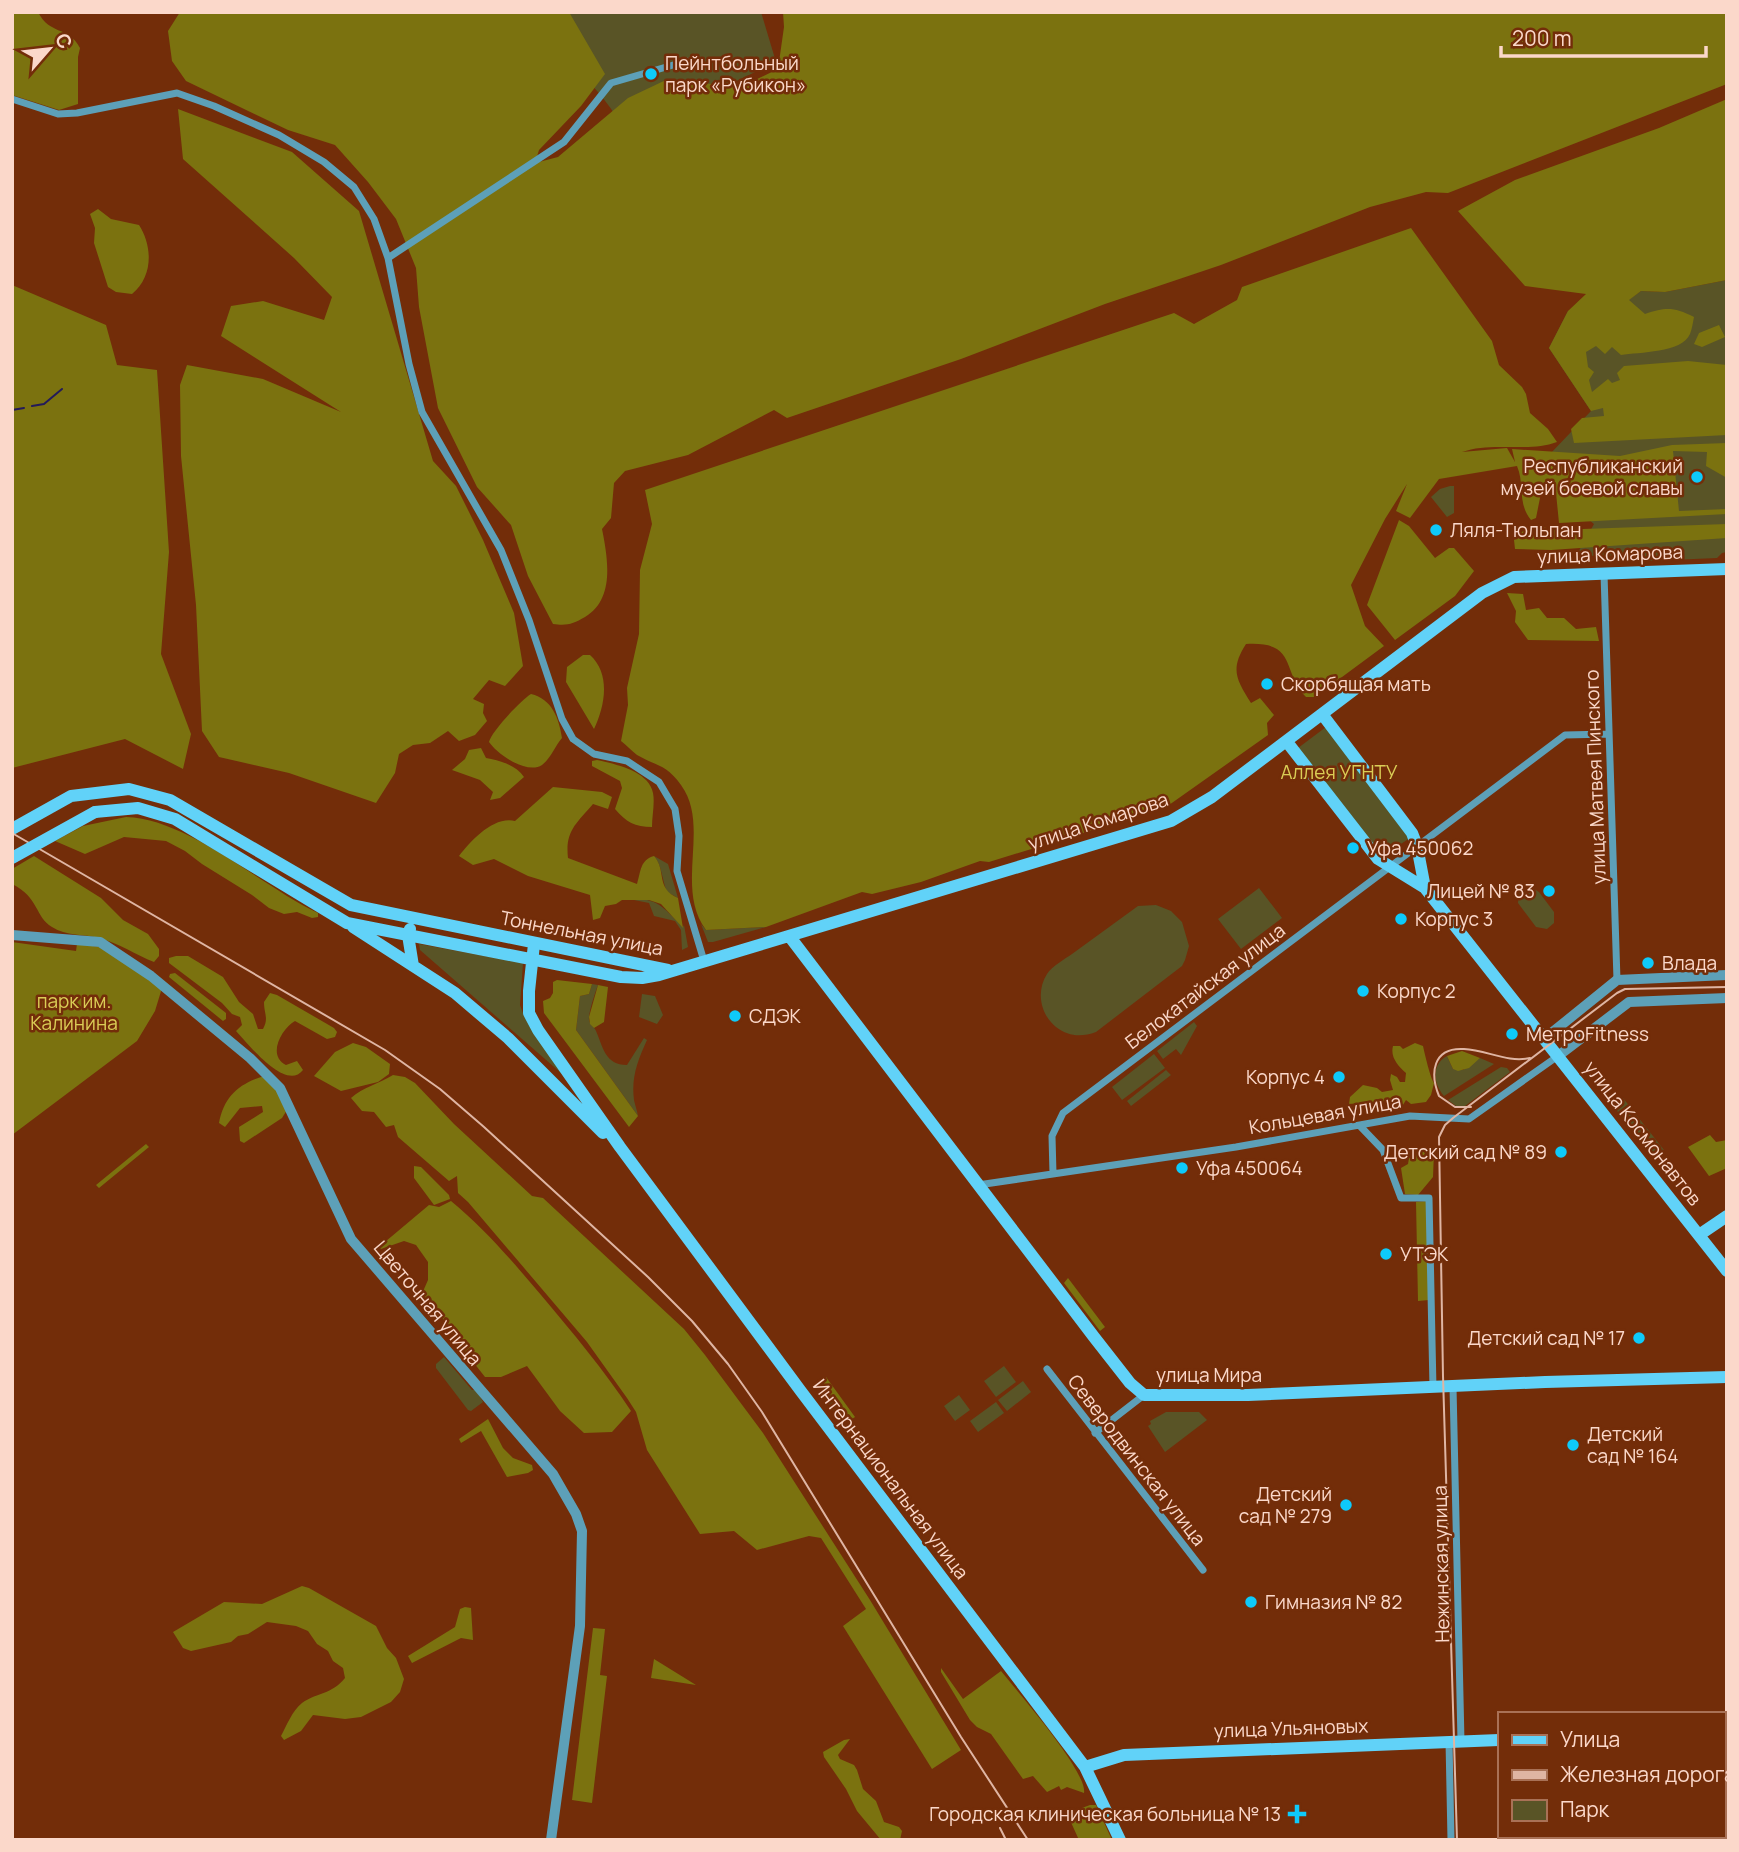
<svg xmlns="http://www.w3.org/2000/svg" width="1739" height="1852" viewBox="0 0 1739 1852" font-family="Manrope,sans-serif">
  <rect width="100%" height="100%" fill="#732d09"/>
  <path fill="#595426" d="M516,12h245l15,50 -150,72c-23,-48 -72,-85 -110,-122z
    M1727,280v272l-5,1 -5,5 -69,3 -12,-6 -60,1 18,-32 -18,-15 -25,-56 40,-42 -42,-63 19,-37 60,-11 13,-9 24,1z
    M1450,486h4v27l-7,4 -16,-20 9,-8z
    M1330,724l83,112 -35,23 -84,-108z
    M654,856l14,8 10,34 -11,-6c-5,-12 -5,-27 -13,-36z
    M1531,887l8,5 15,20v11l-7,6 -11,-2 -18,-24 1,-12z
    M1259,888l23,30 -41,31 -23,-30z
    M629,899c30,-2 36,11 54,28l1,-2 4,22 -6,3 -1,-20 -6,-9 -21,-5 -5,-13z
    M1156,905l15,6 11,11 7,24 -4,14 -3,6 -86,66c-14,5 -27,5 -40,-5 -16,-13 -20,-36 -9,-53 5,-8 18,-15 25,-20 22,-16 44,-32 66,-48z
    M701,924l5,6 60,-3 -53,15h-5z
    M419,944l104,19 -3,42 4,11 38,55 -1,2 -141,-123z
    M592,984l6,1c-3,8 -8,23 -9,32 -1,7 5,9 7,14 7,16 9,34 31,34l17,-27 3,2c-9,20 -16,37 -13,60 1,5 3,10 4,16l-62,-86 4,-34 9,-2z
    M642,994l13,2 8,19 -6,9 -18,-7z
    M1194,1022l3,4 -16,29 -5,-6 -13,10 -6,-8z
    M1154,1054l11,14 -43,32 -10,-13z
    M1447,1056l6,13 10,1 17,-12 14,6 -50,32c-11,-13 -13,-31 3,-40z
    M1501,1067l6,1 3,4 -45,34h-9l-8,-6z
    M1166,1070l5,5 -40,31 -4,-5z
    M1623,1098l41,52 -9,7 -42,-51z
    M444,1357l28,33h5l6,12 -12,9 -3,-1 -32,-42v-4z
    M1004,1366l12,16 -20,15 -12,-16z
    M821,1381l28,40 -7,2 -24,-34z
    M1023,1381l8,11 -24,19 -9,-11z
    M959,1395l11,15 -15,11 -11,-15z
    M996,1402l8,11 -26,19 -8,-11z
    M1166,1412h33l8,8 -42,32 -17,-26 3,-2 -1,-3z"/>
  <path fill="#7b720f" d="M12,12h26c12,24 30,13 42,36l-2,9v47l-19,6 -47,-15z
    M180,12h389l36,62 -24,32 -42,44 -4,13 23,-6 70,-59 40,-19 52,6 35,-5 23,-11 6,-42 -1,-15h944v72l-279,109 -22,-1 -56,15 -149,58 -116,39 -144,55 -174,59 -13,-8 -86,45 -63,16 -11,12 -3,35 -9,11c6,30 13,70 -17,88 -12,7 -18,9 -32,7l-25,-48 -17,-51 -34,-38 -39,-79 -19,-101 -3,-39 -20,-49 -28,-37 -33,-37 -47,-15 -102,-49 -14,-20 -4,-30z
    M1727,99v181l-62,12 -24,-1 -12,9 16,14c21,-7 29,-7 49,3 -1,5 -2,12 -4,17 -8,19 -51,18 -69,21l-9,-8 -7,7 -9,-8 -10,6 2,15 6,5 -5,8 3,12 16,-13 4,4 8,-3 -3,-7 7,-7 64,-5 39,4v45l-2,2 2,2v21l-153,8 -3,-14 11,-11 22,-2 -1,-8 -12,3 -42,-63 19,-37 18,-17 -61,-8 -67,-75 57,-31 144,-52z
    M178,109l114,43 67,59 74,250 23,25 27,54 31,73 9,53 -18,20 -16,-6 -16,19 11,5 -1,9 4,8 -12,14 -16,6 -11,-10 -18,12 -17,2 -14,9 -4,19 -19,30 -87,-30 -70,-16 -17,-26 -6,-126 -15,-149 -1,-71 7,-20 76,14 78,33 -120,-76 10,-30 32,-5 61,19 8,-23 -38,-39 -111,-99z
    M98,209l13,10 28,6c14,22 14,52 -7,69l-16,-2 -8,-5 -14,-44 1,-15 -5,-14z
    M1411,228l81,113 7,24 23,22 4,7 4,19 18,16 9,13c-30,11 -65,-1 -95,10l45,-4 8,14 -3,-13 108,7 52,-11 55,-2v35l-21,-12 1,-14 -34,-1 6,60 48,-2v5l-168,9 -3,-30h-15l-5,25 -5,2c-14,-17 -6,-35 -14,-54l-78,13 -29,39 -14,-7 11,-27 -22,35 -34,66 14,41 19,20 -69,51h-9c-25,-26 -8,-56 -60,-53 -16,25 -10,35 5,59l9,-5 14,17 -7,8 1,12 -99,70 -11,-1 -36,17 -133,41 -9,-1 -59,21 -49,12 -10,-2 -96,35 -60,3c-32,-43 5,-104 -25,-145 -15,-21 -25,-19 -44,-30 -5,-4 -11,-10 -16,-14l7,-36 -1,-17 12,-54 1,-64 12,-46 -7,-34 529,-177 20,11 43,-24 5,-13z
    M12,285l94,40 11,40 40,5 12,182 -8,102 30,80 -8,35 -58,-30 -113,29z
    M1719,325l6,12 -23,10 -8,-3 5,-11z
    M1399,520l10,6 26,32 14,-10h5l20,23 -19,25 -60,44 -28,-35z
    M1727,524v14l-176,12 -36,-1 -1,-9c14,-16 19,-16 40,-10z
    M1507,593l16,1 3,16 13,-2 8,10h17l12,11 20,-2 3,14 -71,-1 -13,-18 1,-11z
    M583,655h7c21,19 15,51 4,74l-28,-47 1,-15z
    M531,694c21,5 28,24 31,44 -7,8 -11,20 -20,27 -15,10 -45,-11 -53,-23 2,-10 32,-42 42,-48z
    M481,748l5,10c13,2 30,7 38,19l-24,21 -10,2 3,-8 -13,-12 -28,-10 13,-11 4,-9z
    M597,760c18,4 52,11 56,33 2,10 -1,23 -1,34 -17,0 -26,-5 -37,-18l7,-21 -2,-7 -28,-15v-5z
    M553,787l49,5 10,5 -4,12 -15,-5c-17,20 -28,27 -25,54l69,26c4,-13 3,-24 17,-28 13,15 1,32 24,42l5,30 -22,-24 -12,-4h-27l-6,4 -11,2 -5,12 -7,2 -3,-25 -62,-19 -34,-17 -21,6 -14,-9c12,-15 34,-40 56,-35z
    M126,817c63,2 135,69 192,96v4l-6,1 -15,-6 -13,2 -15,-6 -17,-13 -50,-31 -17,-13 -19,-10 -42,-4 -39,17 -30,-13 28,-15z
    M34,856l67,42 22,22 25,14 11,15v7l-5,6c-18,-7 -35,-19 -55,-24 -15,-4 -33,-2 -47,-11 -17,-10 -13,-30 -40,-43v-15z
    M12,942l64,9 1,-7 24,3 61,41 -7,23 -18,30 -125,94z
    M176,956h12l35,21 16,25 14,12 5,15h5c6,-11 1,-15 1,-27l6,-9 7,2 57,33 3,4 -2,5 -8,2 -32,-18c-14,8 -28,35 -9,44l11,-4 6,9c-17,22 -54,-25 -67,-39l6,-6 -2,-8 -8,-3 -10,-11 -53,-40v-5z
    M175,973l51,40v6l-3,2 -54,-44 1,-3z
    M557,980l35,4 -3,10 -9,2 -4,34 62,86 -9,11 -85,-114 -1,-12 7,-3 3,-5v-11z
    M598,985l10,2 -4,35 -10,6 -4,-4 -1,-7z
    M353,1043l13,4 24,17 -1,10 -11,8 -37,9 -27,-15 21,-24z
    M1415,1043l8,3c2,9 7,31 11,37l-3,12 -5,7 -15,2 -5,-4 -5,8 -5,1 -9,-8 -38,3 1,-7 13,-12 14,3 5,4 11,-2 -3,-10 1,-6 6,3 3,5h5l1,-9c-8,-7 -16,-16 -13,-27h7l3,3z
    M1462,1051l18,7 -11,10 -11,3 -5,-2 -6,-13z
    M393,1075l12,2 10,6 39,41 78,72 11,2 141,131 21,26 58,78 107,167 91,150 -29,19 -89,-143 23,-17 -45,-71 -12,-2 -52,14 -23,-19 -34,3 -53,-84 -11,-38 -9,-14 -40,-56 -119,-140 -10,-9 -1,-17 -8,5 -51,-44 -4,-12 -8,2 -12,-15 -12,-1 -11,-13c12,-11 28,-14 42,-23z
    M264,1076l15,16 8,18 -5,8 -38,25 -4,-2 -1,-14 24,-15 -1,-6 -22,2 -15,19 -6,-4c5,-26 19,-39 45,-47z
    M1710,1135l6,7 11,-2v28l-18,8 -21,-29z
    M146,1144l3,3 -50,41 -3,-3z
    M1416,1151l18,1 -1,25 -15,18 -13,-1 -4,-26 7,-4 1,-6z
    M414,1166l7,1 28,28 1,4 -16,6 -20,-27z
    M451,1201c34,28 62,61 90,94 32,38 63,75 90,116l-19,21 -28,1 -24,-22 -33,-45 -26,11h-16l-34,-43 -11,-21 -19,-17 7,-16v-18l-12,-17 -12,-4 -23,8 -2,-2 50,-42 10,2z
    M1427,1201l2,99 -11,1 -2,-99z
    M1068,1278l37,49 -5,4 -36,-48z
    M826,1377l29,40 -6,4 -28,-40z
    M488,1419l15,29 10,10 19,7 1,5 -5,3 -21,4 -26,-46 -20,12 -2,-4z
    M302,1586l7,2 67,38 11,22 9,10 8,21 -4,13 -9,10 -30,15 -16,2 -32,-4 -12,16 -17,9 -3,-4c6,-11 11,-25 21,-33 16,-11 29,-8 43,-25l-2,-10 -10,-7 -5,-10 -11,-7 -9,-13 -12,-5 -29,-4 -19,12 -10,2 -7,6 -40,9 -8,-3 -10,-16 51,-30 38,2z
    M465,1607l6,1 2,32 -12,-2 -49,25 -4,-7 47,-29 5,-18z
    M593,1628l12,1 -5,46 7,1 -15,127 -20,-3z
    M654,1659l42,26 -45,-7z
    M941,1668l22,31 38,-28c16,20 87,101 83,122l-17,-6 -6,3 -2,-4 -12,6 -14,-16 -10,3 -32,-45 -14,-7 -7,-7 -29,-48z
    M850,1739l-12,16 2,4 14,6 3,5 6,19 13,12 8,21 15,5 3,4 -2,9h-19l-24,-29 -11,-22 -22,-32 -1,-5 21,-12z
    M1090,1805h6l16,35h-33l-10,-22 2,-6z"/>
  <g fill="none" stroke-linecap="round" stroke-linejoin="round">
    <path stroke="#231a5a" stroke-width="2" d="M32,406l12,-2 18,-15
      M12,410l12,-2"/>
    <path stroke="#5da0b8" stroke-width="7" d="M12,99l46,15 19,-1 100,-20 37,13 65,29 45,27 30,25 20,32 14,39 21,106 13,48 79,138 28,70 33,99 11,20 21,15 33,7 32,21 16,27 4,27 -2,35 27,90
      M388,258l176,-116 47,-59 76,-22
      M1604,574l13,406
      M1360,1126l23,24 18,48h28l4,190
      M1053,1174l-1,-38 11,-23 502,-378 44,-1
      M978,1185l258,-38 174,-31 59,3 89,-63
      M1047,1369l156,201
      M1453,1387l8,354
      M1095,1433l49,-38
      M1449,1741l2,99
      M1553,1836v4
      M1651,1836v4"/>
    <path stroke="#5da0b8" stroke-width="10" d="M12,935l88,7 51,34 99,82 30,30 71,151 202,235 23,40 6,17 -2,95 -29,214
      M1544,1039l73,-59 110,-5
      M1558,1056l71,-54 98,-4"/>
    <path stroke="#61d2f8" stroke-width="12" d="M1322,714l90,119 5,13 8,42
      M1287,742l91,117 47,29 302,383
      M95,812l43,-4 37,11 172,104 274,54 21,1 17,-3 512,-154 41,-24 270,-204 32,-16 213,-8
      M12,829l59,-33 58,-7 41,11 181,105 317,65
      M353,927l102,66 53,45 95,95
      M410,929l-2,6 5,31
      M790,937l304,400 36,46 14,12h104l297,-13 182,-5
      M534,944l-5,47v22l9,17 82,117 180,243 285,377 35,73
      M1699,1235l28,-19
      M1723,1736h4
      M1085,1767l39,-12 375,-15"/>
    <path stroke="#dfb5a3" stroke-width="2" d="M1471,1107h-16l-16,-11c-9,-22 -7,-49 25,-47 23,1 43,14 66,9
      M1457,1840l-14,-464 -4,-239 6,-12 8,-7 164,-125 8,-4 102,-2"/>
    <path stroke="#dfb5a3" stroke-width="2" d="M12,833l373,217 55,39 44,38 164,150 44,44 36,43 34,48 199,325 67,103
      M1000,1828l6,12"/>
    <path stroke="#61d2f8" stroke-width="12" d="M12,858l83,-46"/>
  </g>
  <g fill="#0ecafa" stroke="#732d09" stroke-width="2.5">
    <circle cx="651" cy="74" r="7"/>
    <circle cx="1697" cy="477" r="7"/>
    <circle cx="1436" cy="530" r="7"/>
    <circle cx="1267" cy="684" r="7"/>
    <circle cx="1353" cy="848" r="7"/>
    <circle cx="1549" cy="891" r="7"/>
    <circle cx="1401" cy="919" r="7"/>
    <circle cx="1648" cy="963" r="7"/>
    <circle cx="1363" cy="991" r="7"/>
    <circle cx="735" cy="1016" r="7"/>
    <circle cx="1512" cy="1034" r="7"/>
    <circle cx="1339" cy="1077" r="7"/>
    <circle cx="1561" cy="1152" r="7"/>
    <circle cx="1182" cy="1168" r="7"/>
    <circle cx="1386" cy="1254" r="7"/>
    <circle cx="1639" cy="1338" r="7"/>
    <circle cx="1573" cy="1445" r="7"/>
    <circle cx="1346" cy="1505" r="7"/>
    <circle cx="1251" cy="1602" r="7"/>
    <path d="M1293.5 1803.5h7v7h7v7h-7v7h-7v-7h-7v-7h7z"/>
  </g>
  <g text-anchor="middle" stroke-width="5" stroke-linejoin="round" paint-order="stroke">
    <g font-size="19" fill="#fbd8ca" stroke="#732d09" text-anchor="start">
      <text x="665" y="70">Пейнтбольный<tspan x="665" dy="22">парк «Рубикон»</tspan></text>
      <text x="1683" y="473" text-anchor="end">Республиканский<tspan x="1683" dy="22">музей боевой славы</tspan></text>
      <text x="1450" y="537">Ляля-Тюльпан</text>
      <text x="1281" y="691">Скорбящая мать</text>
      <text x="1367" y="855">Уфа 450062</text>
      <text x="1535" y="898" text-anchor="end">Лицей № 83</text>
      <text x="1415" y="926">Корпус 3</text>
      <text x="1662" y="970">Влада</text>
      <text x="1377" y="998">Корпус 2</text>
      <text x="749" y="1023">СДЭК</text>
      <text x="1526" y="1041">МетроFitness</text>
      <text x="1325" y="1084" text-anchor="end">Корпус 4</text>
      <text x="1547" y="1159" text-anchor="end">Детский сад № 89</text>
      <text x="1196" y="1175">Уфа 450064</text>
      <text x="1400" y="1261">УТЭК</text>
      <text x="1625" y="1345" text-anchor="end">Детский сад № 17</text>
      <text x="1587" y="1441">Детский<tspan x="1587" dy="22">сад № 164</tspan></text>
      <text x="1332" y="1501" text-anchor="end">Детский<tspan x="1332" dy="22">сад № 279</tspan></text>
      <text x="1265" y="1609">Гимназия № 82</text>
      <text x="1281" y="1821" text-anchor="end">Городская клиническая больница № 13</text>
    </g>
    <g font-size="19" fill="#fbd8ca" stroke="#732d09">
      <text transform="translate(1610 554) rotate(-2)" y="7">улица Комарова</text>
      <text transform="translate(1595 777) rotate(-92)" y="7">улица Матвея Пинского</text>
      <text transform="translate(1098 821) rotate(-18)" y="7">улица Комарова</text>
      <text transform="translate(582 933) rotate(11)" y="7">Тоннельная улица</text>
      <text transform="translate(1205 986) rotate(-37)" y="7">Белокатайская улица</text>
      <text transform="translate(1325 1114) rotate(-10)" y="7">Кольцевая улица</text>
      <text transform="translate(1643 1133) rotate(52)" y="7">улица Космонавтов</text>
      <text transform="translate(428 1303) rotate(50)" y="7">Цветочная улица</text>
      <text x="1209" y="1382">улица Мира</text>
      <text transform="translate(1137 1460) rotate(52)" y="7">Северодвинская улица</text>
      <text transform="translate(891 1479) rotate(53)" y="7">Интернациональная улица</text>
      <text transform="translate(1441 1564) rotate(-91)" y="7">Нежинская улица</text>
      <text transform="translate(1291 1728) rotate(-2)" y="7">улица Ульяновых</text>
    </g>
    <g font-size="19" fill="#dacd56" stroke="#732d09">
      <text x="1339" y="779">Аллея УГНТУ</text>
      <text x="74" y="1008">парк им.<tspan x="74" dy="22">Калинина</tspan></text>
    </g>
  </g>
  <rect width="1739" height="1852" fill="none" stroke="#fbd8ca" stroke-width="28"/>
  <rect x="1498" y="1712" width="228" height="126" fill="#732d09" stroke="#a97156" stroke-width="2"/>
  <rect x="1512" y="1735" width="35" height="10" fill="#61d2f8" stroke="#a97156" stroke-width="2"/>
  <text x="1560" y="1747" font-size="21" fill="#fbd8ca">Улица</text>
  <rect x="1512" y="1770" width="35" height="10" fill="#dfb5a3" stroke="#a97156" stroke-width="2"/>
  <text x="1560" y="1782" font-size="21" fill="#fbd8ca">Железная дорога</text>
  <rect x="1512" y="1800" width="35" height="21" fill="#595426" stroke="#a97156" stroke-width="2"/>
  <text x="1560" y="1817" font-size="21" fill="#fbd8ca">Парк</text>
  <g transform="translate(49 49) rotate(62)" stroke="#732d09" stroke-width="5" paint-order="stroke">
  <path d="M0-5L12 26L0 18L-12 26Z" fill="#fbd8ca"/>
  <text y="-10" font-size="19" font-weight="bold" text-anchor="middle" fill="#fbd8ca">С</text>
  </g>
  <path d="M1501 46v10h205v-10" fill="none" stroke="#fbd8ca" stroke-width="3.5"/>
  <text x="1512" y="46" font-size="21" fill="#fbd8ca" stroke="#732d09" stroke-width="5" paint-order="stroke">200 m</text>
</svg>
